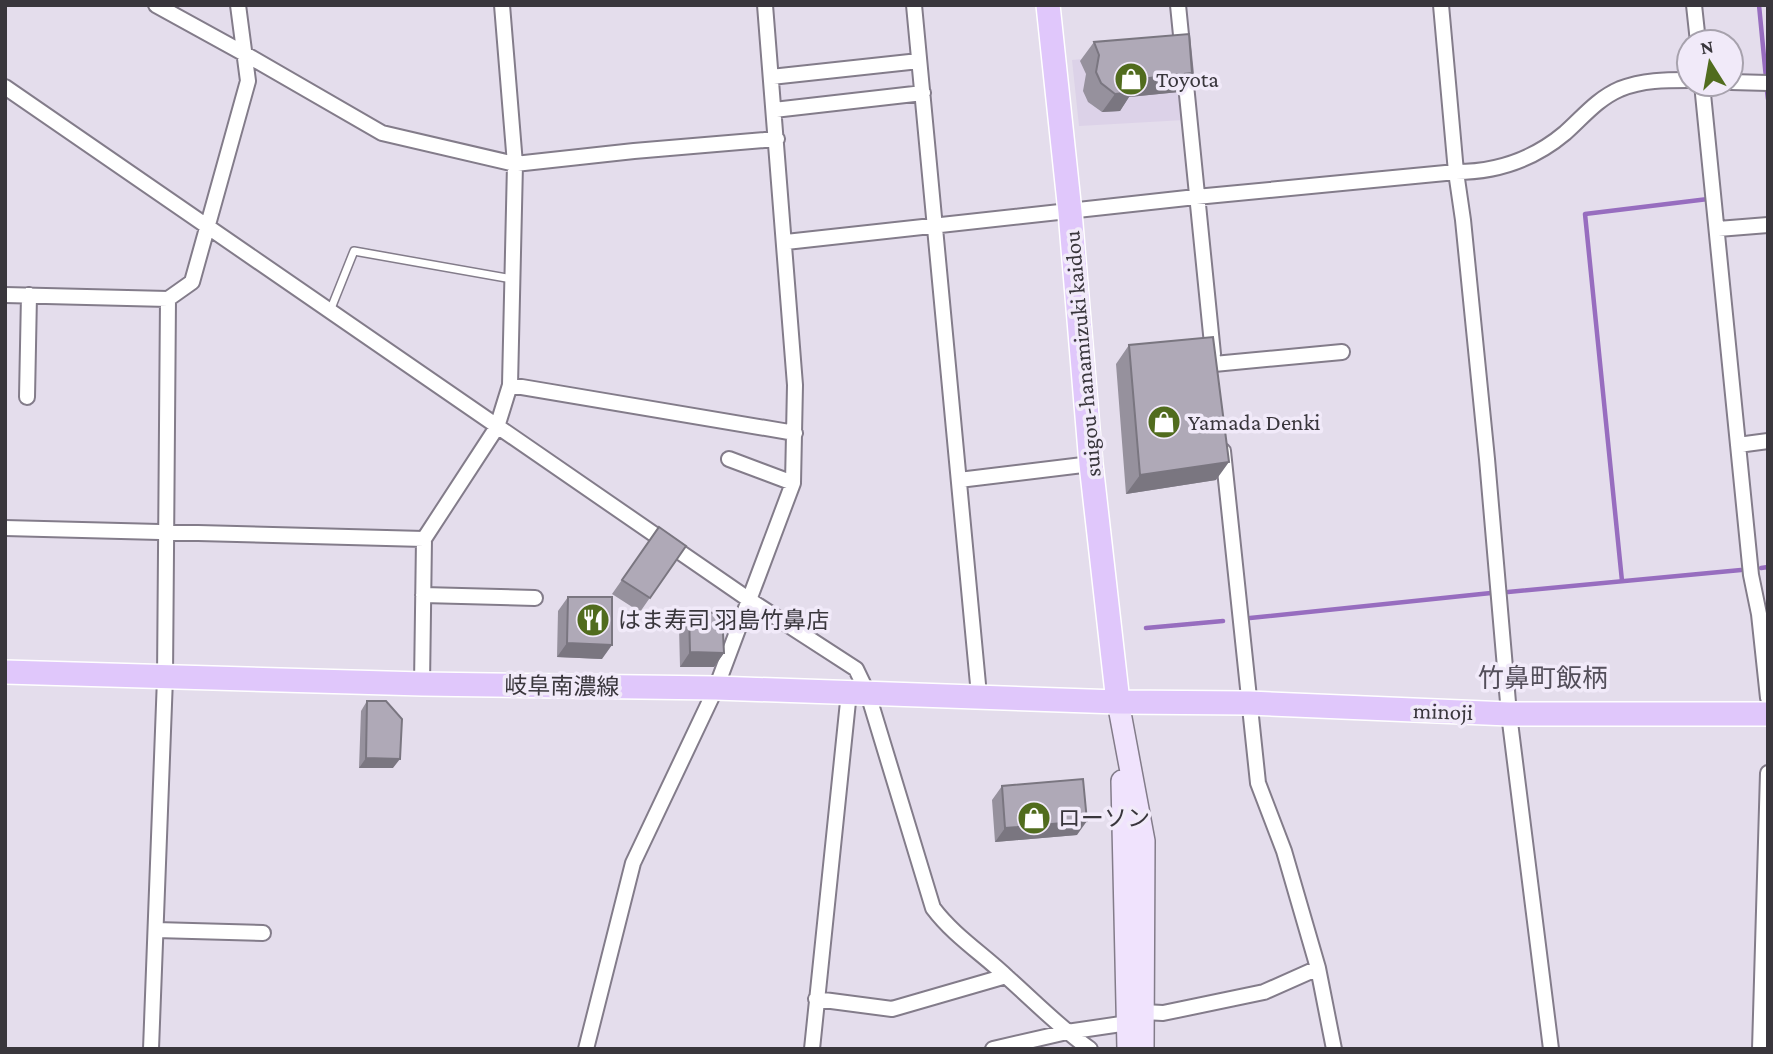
<svg xmlns="http://www.w3.org/2000/svg" width="1773" height="1054" viewBox="0 0 1773 1054" font-family="'Crimson Pro','Noto Sans JP',serif">
  <rect width="100%" height="100%" fill="#e4ddec"/>
  <path fill="#dcd2e8" d="M1179,50l5,70 -105,6 -7,-66z"/>
  <g fill="none" stroke-linecap="round" stroke-linejoin="round">
    <path stroke="#976dbf" stroke-width="4.5" d="M1759,5l7,73
      M1767,91l1,8
      M1761,568l7,-1
      M1622,581l-37,-367 123,-15
      M1508,592l233,-22
      M1250,618l241,-25
      M1146,628l77,-7"/>
    <defs>
      <path id="service" d="M330,311l24,-60 158,28"/>
      <path id="minor" d="M156,5l89,49 137,79 133,31 119,-13 143,-12
        M914,5l65,690
        M1178,5l35,349
        M1441,5l15,167 7,48 24,239 22,255 42,335
        M1694,5l4,37
        M771,77l148,-16
        M1731,82l37,1
        M1702,84l49,491 8,39 9,84
        M5,87l743,512 108,70 12,25 65,214c21,28 50,46 75,70 27,24 52,50 82,71
        M774,110l149,-17
        M1718,229l50,-4
        M786,242l410,-45 260,-25c40,0 78,-13 109,-39 18,-16 32,-34 55,-44 23,-9 45,-9 69,-9
        M5,295l163,4 -3,379 -14,371
        M168,299l24,-17 56,-201 -10,-76
        M1214,364l128,-12
        M510,385l285,48
        M27,397l2,-102
        M1738,445l30,-4
        M1223,451l35,332 26,68 34,117 16,81
        M729,459l64,24
        M959,480l132,-16
        M5,528l419,11 73,-112 13,-42 5,-221 -13,-159
        M423,595l112,3
        M422,684l2,-145
        M156,930l107,3
        M816,999l76,10 114,-33
        M1143,1012l20,1 101,-21 54,-24
        M586,1049l47,-186 83,-175 77,-205 2,-98 -30,-380
        M812,1049l37,-357
        M993,1049l74,-17 61,-9
        M1760,1049l8,-276"/>
      <path id="secondary" d="M1118,702l26,139 -1,208
        M1122,781l6,268"/>
      <path id="primary" d="M1048,5l22,207 21,252 27,238
        M5,672l417,12 294,4 402,14 131,1 260,11h259"/>
    </defs>
    <use href="#service" stroke="#837c8a" stroke-width="10"/>
    <use href="#minor" stroke="#837c8a" stroke-width="18"/>
    <use href="#secondary" stroke="#837c8a" stroke-width="24"/>
    <use href="#primary" stroke="#fff" stroke-width="26"/>
    <use href="#service" stroke="#fff" stroke-width="7"/>
    <use href="#minor" stroke="#fff" stroke-width="14"/>
    <use href="#secondary" stroke="#f0e3fd" stroke-width="21"/>
    <use href="#primary" stroke="#e0c7fb" stroke-width="23"/>
  </g>
  <path fill="#96919d" d="M1094,42l85,50 -50,5 -9,14 -18,1 -14,-10 -5,-11 3,-17 -6,-13z
    M1129,345l87,135 -90,14 -10,-130z
    M659,527l27,19 -46,66 -28,-18z
    M568,597l34,62 -45,-2 1,-46z
    M689,612l35,41 -10,14h-34l-1,-40z
    M367,701l26,67h-34l2,-57z
    M1002,786l75,49 -82,7 -3,-42z"/>
  <path fill="#7a7680" d="M1192,73l-13,19 -50,5 -9,14 -18,1 13,-18 18,-14z
    M1229,462l-13,18 -90,14 14,-19z
    M567,643l45,2 -10,14 -45,-2z
    M690,652l34,1 -10,14h-34z
    M366,758l34,1 -7,9h-34z
    M1087,821l-10,14 -82,7 10,-14z"/>
  <path fill="#afa9b7" stroke="#7a7680" stroke-width="2" d="M1189,34l3,39 -59,7 1,12 -19,2 -14,-11 -5,-11 3,-17 -5,-13z
    M1213,337l16,125 -89,13 -11,-130z
    M659,527l27,19 -36,52 -28,-18z
    M568,597h44v48l-45,-2z
    M689,612l33,1 2,40 -34,-1z
    M367,701h19l16,18 -2,40 -34,-1z
    M1083,779l4,42 -82,7 -3,-42z"/>
  <defs>
    <symbol id="shop-disc" viewBox="-11 -11 22 22"><circle r="9.5" fill="#516c1e" stroke="#f1eaf9"/><path d="M-5-2.5h2.3a2.7 3.5 0 0 1 5.4 0H5L5.5 6h-11ZM-1.5-2.5h3a1.5 2.3 0 0 0-3 0Z" fill="#fff"/></symbol>
    <symbol id="restaurant-disc" viewBox="-11 -11 22 22"><circle r="9.5" fill="#516c1e" stroke="#f1eaf9"/><path d="M-5-6h1v4h1v-4h1v4h1v-4h1v5L-1.5 .5V6h-2V.5L-5-1ZM5-6V6H3V1.5H1.5Q1.5-4 5-6Z" fill="#fff"/></symbol>
  </defs>
  <g fill-rule="evenodd">
    <use href="#shop-disc" x="1112" y="60" width="38" height="38"/>
    <use href="#shop-disc" x="1145" y="403" width="38" height="38"/>
    <use href="#restaurant-disc" x="574" y="601" width="38" height="38"/>
    <use href="#shop-disc" x="1015" y="799" width="38" height="38"/>
  </g>
  <g text-anchor="middle" stroke-width="7" stroke-linejoin="round" paint-order="stroke">
    <g font-size="23" fill="#39363c" stroke="#f1eaf9" text-anchor="start">
      <text x="1156" y="87">Toyota</text>
      <text x="1188" y="430">Yamada Denki</text>
      <text x="618" y="628">はま寿司 羽島竹鼻店</text>
      <text x="1058" y="826">ローソン</text>
    </g>
    <g font-size="23" fill="#39363c" stroke="#f1eaf9">
      <text transform="translate(1082 354) rotate(-95)" y="8">suigou-hanamizuki kaidou</text>
      <text transform="translate(562 686) rotate(1)" y="8">岐阜南濃線</text>
      <text transform="translate(1443 711) rotate(2)" y="8">minoji</text>
    </g>
    <g font-size="26" fill="#544f5b" stroke="#f1eaf9">
      <text x="1543" y="687">竹鼻町飯柄</text>
    </g>
  </g>
  <rect width="1773" height="1054" fill="none" stroke="#39363c" stroke-width="14"/>
  <g transform="translate(1710 63) rotate(349)"><circle r="33" fill="#f1eaf9" stroke="#a7a2ad" stroke-width="2"/>
  <path d="M0-5L12 26L0 18L-12 26Z" fill="#516c1e"/>
  <text y="-10" font-size="19" font-weight="bold" text-anchor="middle" fill="#39363c">N</text>
  </g>
</svg>
